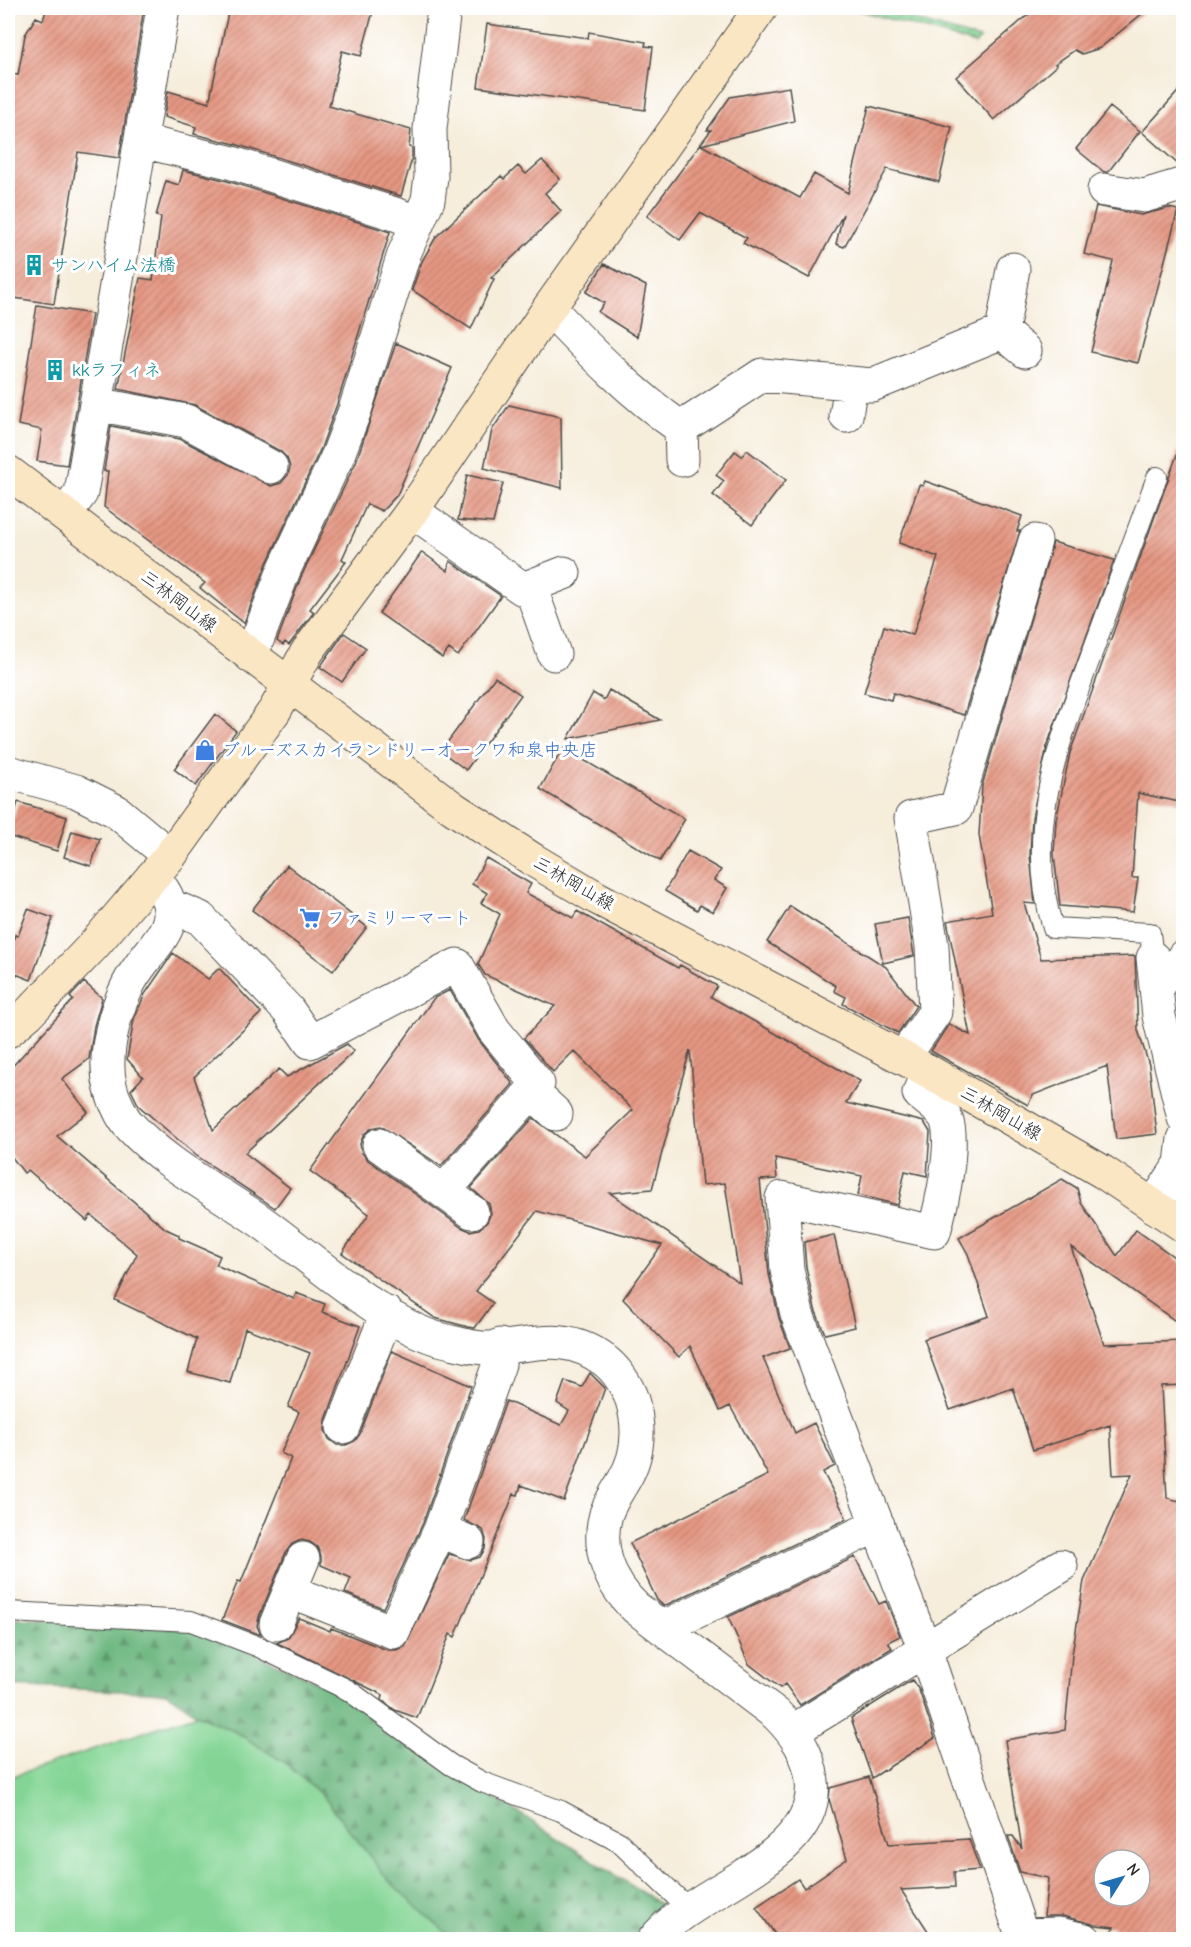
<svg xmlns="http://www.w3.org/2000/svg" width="1191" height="1947" viewBox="0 0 1191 1947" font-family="'Comic Neue','Klee One',sans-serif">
  <defs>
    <pattern id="forest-firs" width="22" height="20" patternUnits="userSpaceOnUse" patternTransform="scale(1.5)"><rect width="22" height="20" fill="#6bb67e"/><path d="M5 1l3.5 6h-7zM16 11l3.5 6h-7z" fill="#589467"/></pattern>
    <pattern id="garden-furrows" width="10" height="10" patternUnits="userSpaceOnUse" patternTransform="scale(1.5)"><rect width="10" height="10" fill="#84d595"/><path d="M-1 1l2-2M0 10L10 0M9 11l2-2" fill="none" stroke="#72b781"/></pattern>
    <pattern id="building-hatch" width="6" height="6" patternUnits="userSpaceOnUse" patternTransform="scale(1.5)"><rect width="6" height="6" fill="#e69883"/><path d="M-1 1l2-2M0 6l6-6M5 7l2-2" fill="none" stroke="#bb7c6b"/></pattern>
  </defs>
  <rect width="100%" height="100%" fill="#fff"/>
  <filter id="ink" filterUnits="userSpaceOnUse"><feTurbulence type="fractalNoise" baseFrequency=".0167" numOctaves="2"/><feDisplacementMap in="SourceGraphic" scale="12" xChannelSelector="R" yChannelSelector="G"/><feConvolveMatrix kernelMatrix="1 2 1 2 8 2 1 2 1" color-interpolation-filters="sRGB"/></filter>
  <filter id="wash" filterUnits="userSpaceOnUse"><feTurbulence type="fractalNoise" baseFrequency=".008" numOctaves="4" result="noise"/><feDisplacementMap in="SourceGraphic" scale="24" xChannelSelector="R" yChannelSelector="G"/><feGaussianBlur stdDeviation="1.35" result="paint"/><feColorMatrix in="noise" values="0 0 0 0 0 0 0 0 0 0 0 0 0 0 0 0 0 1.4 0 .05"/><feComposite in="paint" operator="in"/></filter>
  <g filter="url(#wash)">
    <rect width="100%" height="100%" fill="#f6eddb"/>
    <path fill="#84d595" stroke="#588060" stroke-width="1.5" d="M197,1714l39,18 48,30 40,35 27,35 102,107h-445v-161z"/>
    <path fill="url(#forest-firs)" stroke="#4b7054" stroke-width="1.5" d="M8,1618l187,10 127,56 40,24 92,68 40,21 169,109 -23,23 -4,10h-183l-65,-59 -64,-83 -40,-35 -48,-30 -39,-18 -30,-21 -159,-7z"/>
    <path fill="url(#garden-furrows)" stroke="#588060" stroke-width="1.5" d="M851,8h22l107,31 -5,5z"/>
    <g id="blocks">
      <path fill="url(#building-hatch)" fill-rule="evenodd" d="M47,8h97l-25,150 -41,-6 -24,152 -46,-7v-224l10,2 7,-40 11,-18 7,3z
        M229,8h145l-13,48 -19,-5 -13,55 82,24 -2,17 3,1v11l-11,37 -166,-52 -41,-10 2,-7 -32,-10 4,-26 41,12z
        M1036,8h113l-49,40 -18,6 -7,-4 -20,14 2,1 -63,55 -38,-43z
        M487,24l101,14 1,-6 57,10 -1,4 8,1 -8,63 -167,-23z
        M1184,85v81h-4l-38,-34z
        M789,87l5,34 -93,24 99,53 14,-24 34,19 21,-87 83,21 -13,55 -52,-13 -43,78 -8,-3 7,-30 -34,64 -66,-35 4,-5 -47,-25 -20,27 -33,-24 64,-86h-4l23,-33z
        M1110,107l30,24 -32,41h-4l-28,-23z
        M542,160l18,19 -15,14 16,18 -70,67 3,1 -23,50 -59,-39 10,-29 14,-24 65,-61 3,3 14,-13 8,8z
        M183,170l41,10 166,52 -53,172 -16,44 -54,115 -23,60 -44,-35 5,-5 -101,-76 4,-36h-4l7,-45 69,13 91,47 10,-3 7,-8 2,-8 -3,-9 -7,-7 -85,-46 -77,-16 22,-111 13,2 8,-63 -5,-1 10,-35 13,4z
        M1096,206l45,9 28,-7 9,2 -40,153 -47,-11 22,-91 -29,-7z
        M604,264l42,22 -9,51 -39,-25 6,-9 -18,-11z
        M37,305l55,9 -25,151 -30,-4 5,-31 -24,-5z
        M396,343l56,25 -55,127 -15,16 -15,-7 -25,55 4,3 -36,47 4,3 -25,33 -4,-3 -2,3 -6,-4 24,-64 55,-115z
        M509,405l52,12 1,71 -78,-20 8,-38z
        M1179,449l5,1v353l-46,-10 -6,85h6l-5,34 -73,-6 -6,-52 2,-34 14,-67z
        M747,450l39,30 -34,45 -39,-30 11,-14 -8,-6 19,-24 7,5z
        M467,475l36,8 -10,40 -35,-3z
        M925,481l97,35 -5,15h3l-56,184 -71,-22 -2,7 -27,-7 20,-67 29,9 25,-78 -39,-14 20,-58 4,1z
        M1053,542l61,18 -67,186 -15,72 -2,37 5,49 -11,-1 17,56 94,-3 3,74 11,35 8,69 -41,5 -9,-73 -74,29 -5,10 -97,-54 18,-27 21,11 -23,-114 45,-8 -13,-78 3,-49z
        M422,552l26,19 2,-10 51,35 -43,60 -9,-7 -7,9 -63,-45z
        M344,633l22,15 -24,34 -22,-15z
        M495,677l26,18 -55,75 -25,-19z
        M609,690l51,30 -92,19 25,-46 11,7z
        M215,714l21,17 -40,55 -22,-17z
        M563,748l122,71 -25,42 -120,-72z
        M18,802l49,15 -10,34 -49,-15z
        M72,831l28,8 -9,27 -27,-9z
        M688,851l33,19 -7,10 13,8 -14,24 -13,-7 -3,5 -32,-19z
        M486,858l45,26 -5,9 47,25 4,-7 101,57 2,-3 37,21 -6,11 149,84 -14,22 78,19 6,10 -3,44 -22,-5 -7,34 -40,-10 4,-19 -87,-18 2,21 -17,1 9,94 10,44 11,30 -27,10 32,75 19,-10 21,43 -12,6 24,47 -183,87 -7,-6 -27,-57 138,-68 -38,-69 -10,5 -30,-65 -11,11 -56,-58 39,-54 -125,-34 -61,80 17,12 -18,25 -7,-1 -33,-9 -93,-65 27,-39 -59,-43 124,-173 16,-8 28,49 35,45 -72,82 -60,-40 -9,2 -8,6 -4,10 2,9 6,7 93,67 9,4 9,-2 8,-7 4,-9 -2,-9 -18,-16 62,-70 52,38 48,-46 -59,-59 -21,21 -29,-34 31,-32 -70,-31 -7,-11 22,-50 -19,-11 6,-10 -15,-9zM690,1050l12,135 23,-2 15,100 -130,-90 42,-4z
        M287,865l80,62 -34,44 -81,-61z
        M790,906l96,61 30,39 -18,27 -55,-29 3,-7 -12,-6 2,-5 -69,-44z
        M28,909l25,9 -22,62 -23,-9v-28l4,1 3,-9 3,1z
        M908,918l6,38 -31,7 -8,-39z
        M173,953l35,26 11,-11 42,45 -67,64 19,53 66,-61 8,8 60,-33 7,7 -109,102 45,35 -15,20 -78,-52 -58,-50 -8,-16 12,-13 -16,-18 7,-40 11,-25z
        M84,982l18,16 -8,28 -5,33 -27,20 26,33 -31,24 109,93 13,6v3l41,18 -4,9 78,34 2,-6 29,11 -3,8 38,14 -34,94 -1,10 4,9 8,6h9l9,-4 5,-7 32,-83 79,35 -48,137 -40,85 -38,-15 6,-15 -30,-13v-9l-4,-9 -7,-5 -9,-2 -9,4 -6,8 -27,65 -2,9 4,9 -39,-15 16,-39 3,1 50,-124 -10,-5 18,-41 -11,-5 22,-54 -65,-25 -15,55 -42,-11 9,-33 -82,-39 22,-46 -46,-39 -4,6 -59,-51 -4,3 -16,-21v-81l65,-71 -3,-3z
        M1062,1179l15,9 4,15 36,53 19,-26 48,34v63l-113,-80 33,97 80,-3v44l-23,1 6,112 17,4v438l-73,-6 3,-7 -18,-2 -33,-9h-19l4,-38 -28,-6 -12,-36h5l9,13 -17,-109 60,-10 7,-75 12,-74 48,-107 -19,1 -3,-50 -77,25 -20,-62 -63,22 -26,-71 65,-23 -21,-62 -9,-16zM1104,1860h36v36h-36z
        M834,1235l21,92 -30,7 -10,-25 -9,-42 -2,-25z
        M590,1373l15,15 -41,113 -43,-16 -3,10 -4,-1 -59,143 -5,-3 -33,84 -22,-8 -13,-10 1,-5 -106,-52 11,-5 11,-20 31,13 1,-3 56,22h9l9,-3 44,-93 22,6 9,-3 5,-8 1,-10 -3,-9 -19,-10 42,-119 55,24 8,-14 -12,-8 8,-22 17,6z
        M855,1557l24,47 7,-3 14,35 -12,6 4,6 -92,57 -15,-21 -5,4 -31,-24 -21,-47z
        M912,1680l7,10 16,48 -63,40 -21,-60z
        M869,1777l20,67 80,-5 11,31 -26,2 1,15 -54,3 33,50h-155l-23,-33 42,-28 6,9 43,-29 -18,-60 1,-11z"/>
    </g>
  </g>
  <g filter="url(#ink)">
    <use href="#blocks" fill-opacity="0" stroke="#494845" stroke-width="1.5"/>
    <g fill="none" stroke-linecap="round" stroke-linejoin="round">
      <defs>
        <path id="lane" d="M1153,958l-3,-25 -97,-5c-31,-101 8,-189 42,-283 21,-56 41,-112 62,-168
          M8,1612l183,9 68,26 89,43 103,75 31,17 79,29 58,31 71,68"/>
        <path id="street" d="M141,141l88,21 169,53 19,8
          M1104,190l40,6 40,-12
          M549,308c41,43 83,86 132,120l81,-53 110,10 130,-53 11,-63
          M1002,332l23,19
          M96,404l90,17 85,46
          M846,416l5,-33
          M681,428l1,32
          M412,511l111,78 41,-16
          M65,514l16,-21 82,-485
          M530,586l24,68
          M251,656l33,-86 54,-115 17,-45 49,-156 24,-54 3,-23 -1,-48 14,-121
          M8,772l68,19 40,20 54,45
          M152,877c45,44 -5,69 -24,108 -17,35 -30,86 -10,122 3,7 7,14 12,19 34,38 91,67 133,97 46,33 128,106 180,117 13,3 30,8 43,8 44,0 76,-19 118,12 12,9 23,25 28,40 8,27 7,55 -8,80 -6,10 -14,22 -18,34 -10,35 4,70 30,94l140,106c19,19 33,39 36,67 9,78 -121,109 -158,159
          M171,906l29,12 88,92 22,32 147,-77 37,65 44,54 -94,107
          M1153,958l6,58 25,102
          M1156,983l19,-12 9,-15
          M903,1058l32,-46 -3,-66 -21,-128 45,-10 79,-267
          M928,1071l-9,22c8,7 23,17 27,26 10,24 -5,88 -12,113l-152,-34 5,72 10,44 128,336 97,285 37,-1 26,6
          M532,1092l24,22
          M379,1145l93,67
          M1153,1206l28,-42 3,-25
          M343,1427l44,-114
          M440,1530l28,12
          M290,1591l103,41 47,-102 59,-166 1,-19
          M276,1624l27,-65
          M662,1628l216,-103
          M793,1731l268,-165"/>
        <path id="secondary" d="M8,472l445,336 82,53 62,37 331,173 175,101 81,54
          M8,1031l20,-17 66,-69 76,-89 105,-146 32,-58 105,-141 137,-203 212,-300"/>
      </defs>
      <use href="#lane" stroke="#494845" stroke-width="22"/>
      <use href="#street" stroke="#494845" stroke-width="35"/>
      <use href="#secondary" stroke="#494845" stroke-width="35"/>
      <use href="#lane" stroke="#fff" stroke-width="20"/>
      <use href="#street" stroke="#fff" stroke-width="33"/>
      <use href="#secondary" stroke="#fbe6c4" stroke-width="33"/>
    </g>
  </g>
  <defs>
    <symbol id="building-bare" viewBox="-9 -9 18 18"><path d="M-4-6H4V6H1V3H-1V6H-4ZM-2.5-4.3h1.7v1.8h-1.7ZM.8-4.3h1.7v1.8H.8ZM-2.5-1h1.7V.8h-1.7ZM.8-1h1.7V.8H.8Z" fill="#0f9aa8" stroke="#fff" stroke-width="2.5" paint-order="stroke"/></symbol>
    <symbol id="shop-bare" viewBox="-9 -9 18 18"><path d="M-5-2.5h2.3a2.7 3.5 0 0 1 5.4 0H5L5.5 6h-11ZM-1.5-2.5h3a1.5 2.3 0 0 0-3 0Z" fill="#3f7fe0" stroke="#fff" stroke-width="2.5" paint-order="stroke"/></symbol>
    <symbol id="supermarket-bare" viewBox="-9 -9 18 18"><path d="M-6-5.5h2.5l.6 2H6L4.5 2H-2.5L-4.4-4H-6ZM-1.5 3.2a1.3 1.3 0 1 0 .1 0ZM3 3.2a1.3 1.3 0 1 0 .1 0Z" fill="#3f7fe0" stroke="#fff" stroke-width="2.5" paint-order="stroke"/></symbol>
  </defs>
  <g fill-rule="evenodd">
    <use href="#building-bare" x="19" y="250" width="30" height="30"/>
    <use href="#building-bare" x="40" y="355" width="30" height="30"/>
    <use href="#shop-bare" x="190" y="735" width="30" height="30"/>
    <use href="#supermarket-bare" x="295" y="903" width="30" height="30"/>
  </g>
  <g text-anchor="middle" stroke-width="6" stroke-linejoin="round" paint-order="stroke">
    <g font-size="18" fill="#0d838f" stroke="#fff" text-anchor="start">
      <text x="51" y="271">サンハイム法橋</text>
      <text x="72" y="376">kkラフィネ</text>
    </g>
    <g font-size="18" fill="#2b2b2b" stroke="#fff">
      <text transform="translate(179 601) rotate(37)" y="6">三林岡山線</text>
      <text transform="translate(574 883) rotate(30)" y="6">三林岡山線</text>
      <text transform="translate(1001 1113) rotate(30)" y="6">三林岡山線</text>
    </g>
    <g font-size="18" fill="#366cbe" stroke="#fff" text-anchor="start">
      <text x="222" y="756">ブルーズスカイランドリーオークワ和泉中央店</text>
      <text x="327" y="924">ファミリーマート</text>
    </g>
  </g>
  <rect width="1191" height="1947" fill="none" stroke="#fff" stroke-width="30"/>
  <g transform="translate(1122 1878) rotate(53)"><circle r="28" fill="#ffffff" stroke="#aaaaaa" stroke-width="1.5"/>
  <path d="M0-4.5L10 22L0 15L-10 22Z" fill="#1f6fb2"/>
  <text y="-9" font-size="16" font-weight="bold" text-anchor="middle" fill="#2b2b2b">N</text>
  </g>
</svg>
